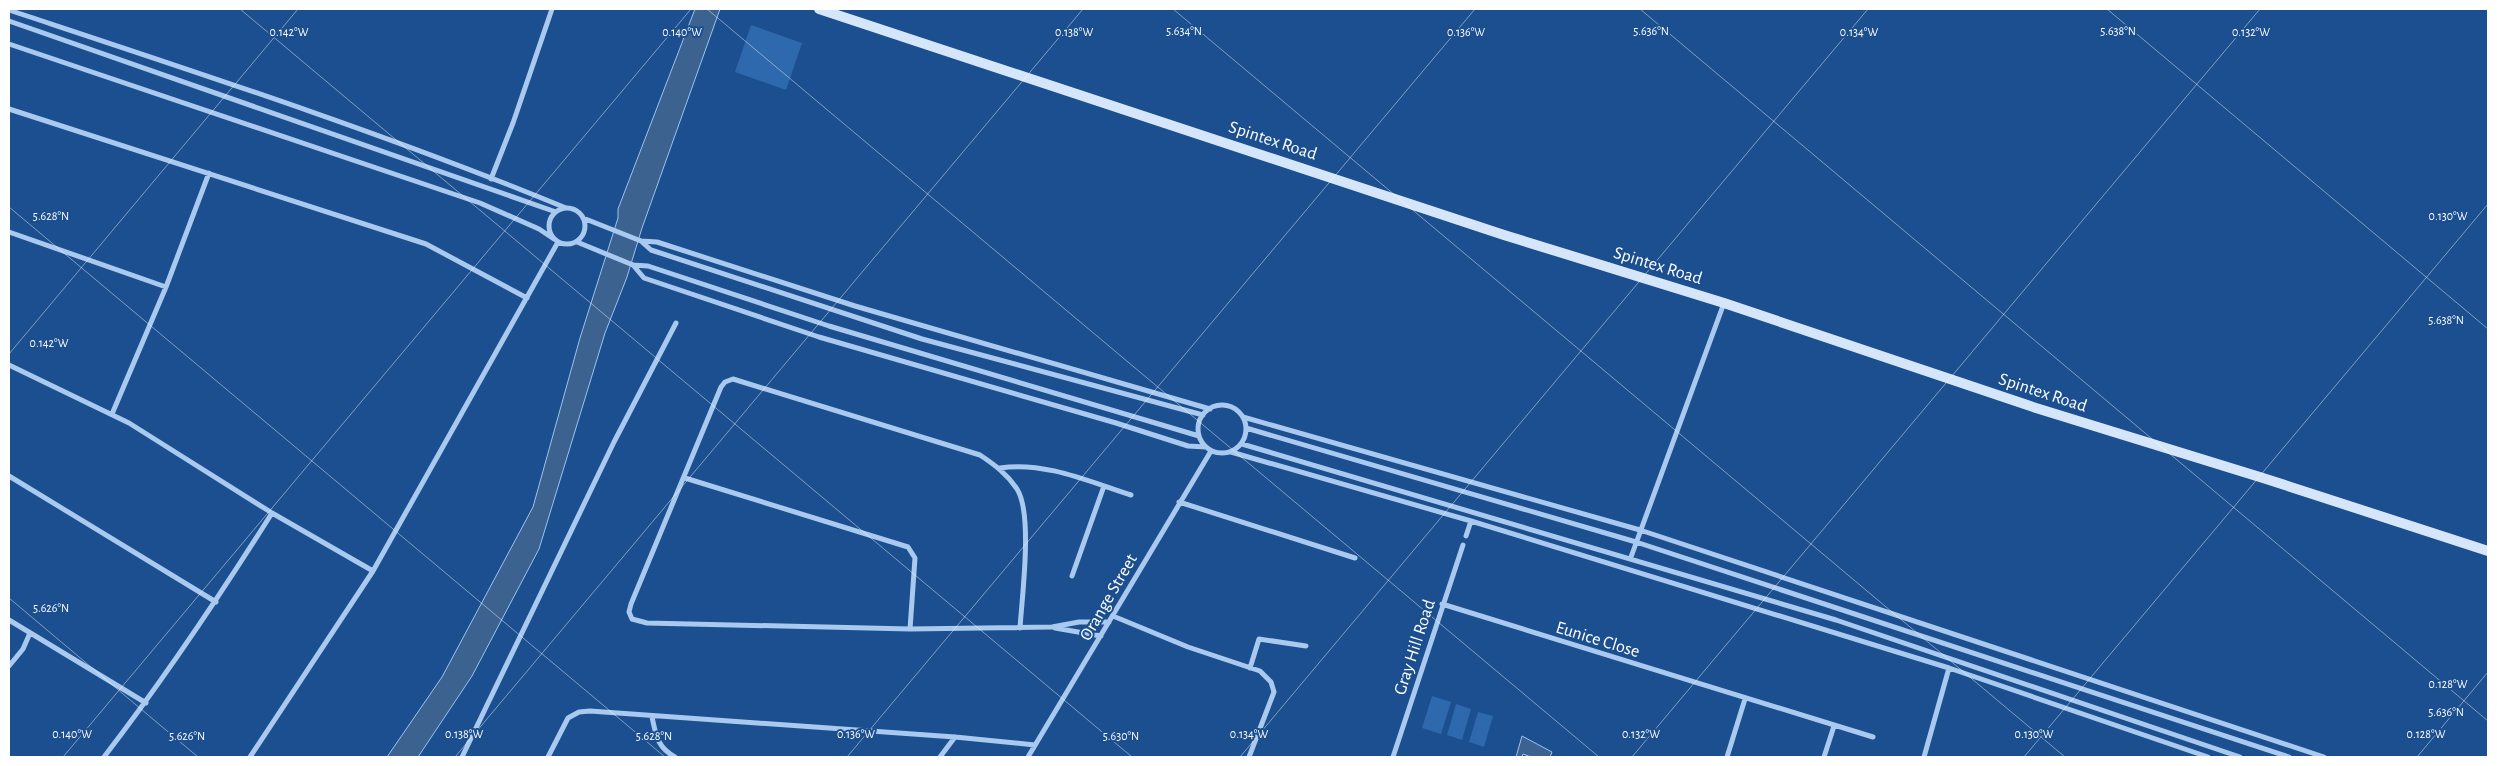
<svg xmlns="http://www.w3.org/2000/svg" width="2497" height="766" viewBox="0 0 2497 766" font-family="'Alegreya Sans',sans-serif">
  <rect width="100%" height="100%" fill="#1b4f8f"/>
  <path fill="#2e69ad" d="M751,25l51,18 -16,47 -51,-18z
    M1432,696l19,6 -10,32 -19,-6z
    M1456,704l15,5 -9,31 -15,-5z
    M1478,712l15,4 -9,31 -15,-5z"/>
  <path fill="#3c6290" stroke="#9cc4f0" d="M695,9h25l-78,219 -15,49 -22,56 -66,216 -67,127 -54,81h-31l55,-80 91,-170 47,-169 38,-120v-9z
    M1522,736l30,16 -2,5h-19l-8,-3 -1,3h-6z"/>
  <g fill="none" stroke-linecap="round" stroke-linejoin="round">
    <path stroke="#a9c9ee" stroke-width="5" d="M9,10c187,62 375,123 557,198
      M9,21l547,191
      M9,44l471,159 59,26 15,10
      M9,109l417,135 101,54
      M491,179l22,-56 39,-114
      M549 226a18 18 0 1 1 36 0a18 18 0 1 1-36 0Z
      M583,218l58,23 16,1 198,64 355,103
      M9,232l157,55
      M641,241l10,9 271,89 281,76
      M577,242l56,23 15,1 181,60 370,110
      M633,265l11,13 175,59 297,86 72,23 18,1
      M9,365l120,58 143,90 101,58
      M1198 429a24 24 0 1 1 48 0a24 24 0 1 1-48 0Z
      M112,414l54,-127 43,-114
      M1243,417l397,113 684,227
      M1246,428l390,114 653,215
      M1242,444l594,176 404,137
      M1231,452l240,69 478,147 259,89
      M1000,468c44,-7 90,14 131,27
      M9,476l207,126
      M685,478l223,69 7,11 -5,71
      M1179,502l176,56
      M1466,536l5,-15
      M1631,557l93,-254
      M1072,576l32,-90
      M1442,604l431,133
      M1113,616l75,31 72,24 11,11 3,10 -25,65
      M9,620l137,83
      M1020,628c2,-32 13,-114 -3,-139 -10,-15 -22,-24 -37,-34l-247,-76 -8,3 -4,5 -90,217 -2,8 3,7 15,4 263,6 142,-2 27,-5h30
      M1055,628l46,8
      M9,666l14,-17 7,-16
      M1250,668l9,-29 47,7
      M652,717c4,18 5,30 23,40
      M104,757c60,-78 115,-160 168,-244
      M250,757l123,-186 185,-329
      M462,757l152,-315 62,-119
      M548,757l20,-39 11,-6 11,-1 365,26 80,8
      M940,757l15,-20
      M1028,757l183,-306
      M1393,757l70,-212
      M1727,757l18,-58
      M1824,757l10,-31
      M1924,757l25,-89"/>
    <path stroke="#d6e6fa" stroke-width="10" d="M819,9l685,226 220,68 312,105 227,70 225,73"/>
  </g>
  <path fill="none" stroke="#fff" stroke-width="1" stroke-opacity="0.45" d="M240,9l892,748M707,9l892,748M1173,9l892,748M1640,9l848,712M2107,9l381,320M9,207l656,550M9,354l289,-345M9,598l189,159M63,757l628,-748M455,757l628,-748M847,757l628,-748M1240,757l628,-748M1632,757l628,-748M2024,757l464,-553M2417,757l71,-85"/>
  <g text-anchor="middle" stroke-width="4" stroke-linejoin="round" paint-order="stroke">
    <g font-size="18" fill="#fff" stroke="#1b4f8f">
      <text transform="translate(1273 140) rotate(18)" y="6">Spintex Road</text>
      <text transform="translate(1658 265) rotate(17)" y="6">Spintex Road</text>
      <text transform="translate(2043 392) rotate(18)" y="6">Spintex Road</text>
      <text transform="translate(1108 597) rotate(-60)" y="6">Orange Street</text>
      <text transform="translate(1598 639) rotate(17)" y="6">Eunice Close</text>
      <text transform="translate(1414 647) rotate(-72)" y="6">Gray Hill Road</text>
    </g>
  </g>
  <g font-size="12" text-anchor="middle" fill="#fff" stroke="#1b4f8f" stroke-width="4" stroke-linejoin="round" paint-order="stroke">
    <text x="1184" y="35">5.634°N</text>
    <text x="1651" y="35">5.636°N</text>
    <text x="2118" y="35">5.638°N</text>
    <text x="289" y="36">0.142°W</text>
    <text x="682" y="36">0.140°W</text>
    <text x="1074" y="36">0.138°W</text>
    <text x="1466" y="36">0.136°W</text>
    <text x="1859" y="36">0.134°W</text>
    <text x="2251" y="36">0.132°W</text>
    <text x="2448" y="220">0.130°W</text>
    <text x="51" y="220">5.628°N</text>
    <text x="2446" y="324">5.638°N</text>
    <text x="49" y="347">0.142°W</text>
    <text x="51" y="612">5.626°N</text>
    <text x="2448" y="688">0.128°W</text>
    <text x="2446" y="716">5.636°N</text>
    <text x="72" y="738">0.140°W</text>
    <text x="464" y="738">0.138°W</text>
    <text x="856" y="738">0.136°W</text>
    <text x="1249" y="738">0.134°W</text>
    <text x="1641" y="738">0.132°W</text>
    <text x="2034" y="738">0.130°W</text>
    <text x="2426" y="738">0.128°W</text>
    <text x="187" y="740">5.626°N</text>
    <text x="654" y="740">5.628°N</text>
    <text x="1121" y="740">5.630°N</text>
  </g>
  <rect width="2497" height="766" fill="none" stroke="#ffffff" stroke-width="20"/>
</svg>
